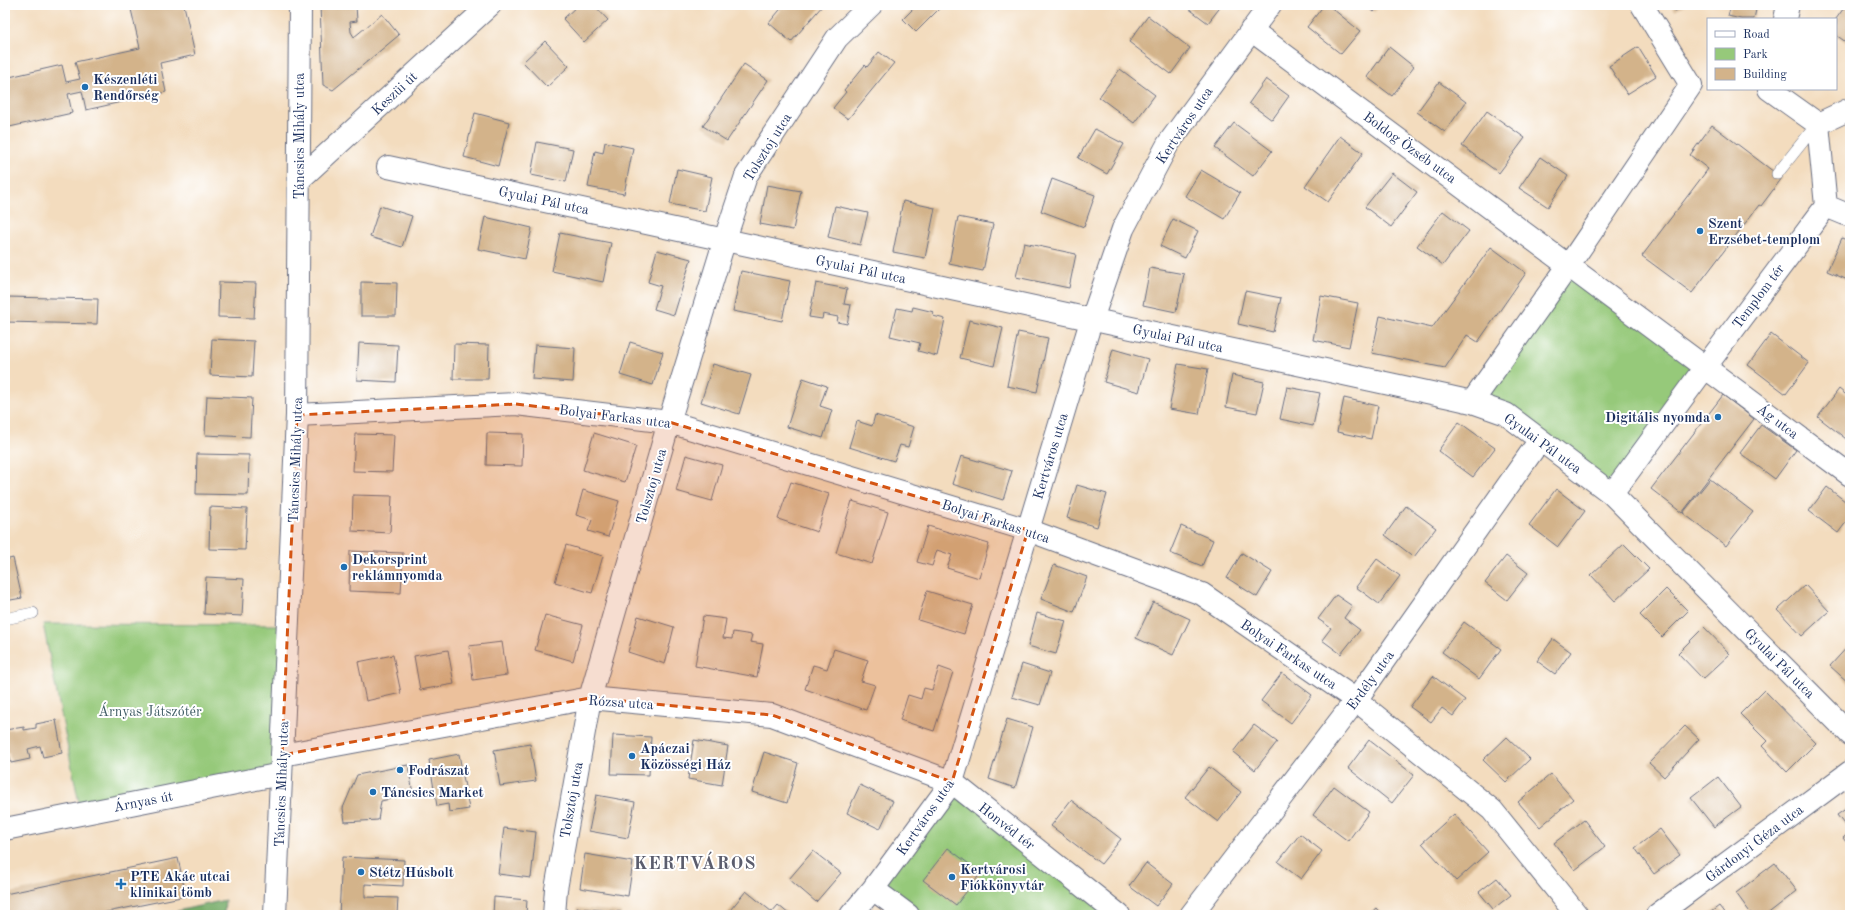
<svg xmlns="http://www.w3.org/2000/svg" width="1855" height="920" viewBox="0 0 1855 920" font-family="'Old Standard TT',serif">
  <rect width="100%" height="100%" fill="#fff"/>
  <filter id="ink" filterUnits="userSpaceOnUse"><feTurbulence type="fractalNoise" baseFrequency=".025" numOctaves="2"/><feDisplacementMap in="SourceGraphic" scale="8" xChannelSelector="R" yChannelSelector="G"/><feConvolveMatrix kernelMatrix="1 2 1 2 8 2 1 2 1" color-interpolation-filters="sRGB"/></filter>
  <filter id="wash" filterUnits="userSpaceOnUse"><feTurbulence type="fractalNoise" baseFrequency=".012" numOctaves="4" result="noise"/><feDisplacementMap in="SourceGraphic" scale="16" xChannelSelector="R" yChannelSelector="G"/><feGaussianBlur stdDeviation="0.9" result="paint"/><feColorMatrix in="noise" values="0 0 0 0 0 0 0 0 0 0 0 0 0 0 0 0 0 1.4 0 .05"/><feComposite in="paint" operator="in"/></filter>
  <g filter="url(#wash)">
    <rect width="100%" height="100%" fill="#f3dcbe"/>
    <path fill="#96c97a" stroke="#587c6c" d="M1569,265l137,101 -94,128 -140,-92z
      M43,624l245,1 -7,149 -200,39z
      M952,782l167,133h-211l-35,-26z"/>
    <path fill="#78ad6a" stroke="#4a6e64" d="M225,900l-1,15h-64z"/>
    <g id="blocks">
      <path fill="#d3b38a" d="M130,5h54l11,50 -35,8 6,29 -80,18 -4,-19 -14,3 4,19 -67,15v-50l57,-13 4,17 14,-3 -5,-17 65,-14z
        M320,5h36l1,16 -7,1 1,10 3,5 28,-23 17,21 -66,55 -10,-5z
        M578,5h16l14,15 -24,22 -21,-23z
        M784,5h39l-32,37 -22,-19z
        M917,5h26l-27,27 -13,-13z
        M1184,5h38l-14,18z
        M1324,5h4l32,26 -19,23 -34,-27z
        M1366,5h14l-6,7z
        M1671,5h14l-10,6z
        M1731,5h26l-3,14h-13l-13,-3z
        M1846,5h4v40l-14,-10v-16z
        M1148,16l42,32 -19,26 -42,-32z
        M545,41l24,25 -22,21 -24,-25z
        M1389,47l25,20 -22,29 -25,-19z
        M1638,47l18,29 -29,18 -18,-28z
        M879,52l15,11 -46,56 -15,-11 13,-16 -2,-2 21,-25 2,2z
        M744,64l24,16 -41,61 -24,-15z
        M1120,69l35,26 -21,28 -35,-26z
        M1266,79l23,17 -17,24 -23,-17z
        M1439,82l27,20 -21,30 -28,-20z
        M1487,111l38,27 -26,35 -37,-27z
        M475,113l34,9 -11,44 -34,-9z
        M1234,123l38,28 -19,25 -38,-28z
        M1712,125l70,53 -21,28 -2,-1 -67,88 -50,-37 66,-87 -18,-14z
        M1095,129l29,15 -17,30 -29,-16z
        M1340,136l23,17 -35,49 -23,-16z
        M537,142l36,7 -7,33 -35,-7z
        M605,142l28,6 -9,46 -36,-7 7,-36 8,2z
        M1540,157l28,19 -20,31 -29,-19z
        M677,169l35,8 -7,34 -35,-7z
        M1201,170l39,23 -16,26 -39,-23z
        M1392,173l25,19 -26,35 -26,-20z
        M1052,179l43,16 -11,32 -43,-16z
        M767,185l34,6 -8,39 -33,-6z
        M903,201l32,7 -10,50 -32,-6z
        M380,206l32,10 -10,31 -32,-10z
        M835,206l33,7 -8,32 -32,-8z
        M1443,211l26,20 -26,34 -26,-19z
        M485,217l47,11 -7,31 -47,-10z
        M958,217l35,7 -10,47 -34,-7z
        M1173,219l25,12 -13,27 -25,-12z
        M560,233l51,10 -8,39 -51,-11z
        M1842,238l8,4v39l-23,-10z
        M1024,243l52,11 -7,34 -53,-11z
        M1491,247l35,26 -48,69 -11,-7 -22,33 -73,-15 8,-37 52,12z
        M657,250l34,9 -17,56 -20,-6 7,-23 -13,-4z
        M1150,268l34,6 -8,38 -33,-7z
        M741,271l49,10 -8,40 -49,-10z
        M219,282l37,1 -2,35 -36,-1z
        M361,282l36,1 -1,33h-35z
        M816,283l31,6 -3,15 7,1 -4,19 -10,-2 1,-5 -15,-3 -1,5 -13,-2z
        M1245,291l36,7 -8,34 -35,-8z
        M1321,296l37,7 -9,44 -36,-7z
        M6,297l92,2 -1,25 -92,-2z
        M913,307l21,5 -1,4 12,3 -8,37 -19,-5 2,-8 -30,-7 7,-28 15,3z
        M969,320l34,8 -9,38 -34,-8z
        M1018,332l30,6 -11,54 -30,-6z
        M1771,334l38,29 -23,31 -38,-29z
        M212,339l42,2 -2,36 -42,-2z
        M630,342l33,10 -10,33 -33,-10z
        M359,343l39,2 -2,37 -39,-2z
        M454,344l35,1 -1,34h-35z
        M535,345l40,3 -2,34 -41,-3z
        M1113,349l35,10 -9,33 -35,-10z
        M713,364l38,11 -12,39 -38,-12z
        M1178,364l30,5 -9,45 -30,-5z
        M1232,375l32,7 -7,31 -31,-6z
        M803,378l24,8 -7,20 12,4 -9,28 -36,-11z
        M1287,387l33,6 -7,33 -33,-7z
        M1839,389l11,9v44l-32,-25z
        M1723,395l31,24 -72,94 -31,-24z
        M207,396l45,2 -2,39 -45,-2z
        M1344,398l34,8 -7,33 -34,-7z
        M875,415l39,12 -6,20 -8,-2 -6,16 -45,-14 8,-26 15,5z
        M1459,422l36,26 -22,29 -35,-26z
        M1761,425l35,25 -21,29 -35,-26z
        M487,433l36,1 -1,32 -36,-1z
        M594,433l42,13 -11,36 -42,-12z
        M355,434l39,1 -2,37 -39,-1z
        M197,454l52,1 -1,40 -52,-1z
        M686,455l36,10 -10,36 -36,-10z
        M961,456l51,15 -9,29 -51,-16z
        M1710,479l43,33 -27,34 -43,-33z
        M791,482l38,12 -12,38 -39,-13z
        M1077,485l30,9 -10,33 -30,-9z
        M1827,487l23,18v12l-12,16 -29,-22z
        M1556,489l29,22 -27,36 -29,-22z
        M583,490l36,11 -11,36 -20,-6 4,-11 -16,-5z
        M353,495l39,1 -2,37 -38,-2z
        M852,501l36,11 -16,52 -36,-11z
        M1406,506l30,22 -22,29 -29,-22z
        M210,507l37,2 -2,41 -36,-1z
        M928,526l61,18 -10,34 -32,-10 5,-13 -15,-5 -5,16 -15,-4z
        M1181,526l32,14 -11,26 -32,-13z
        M1624,544l25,25 -34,32 -24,-26z
        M566,545l37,11 -11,37 -37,-11z
        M350,551l53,2 -2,40 -52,-2z
        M1242,553l30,19 -15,25 -30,-19z
        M1506,556l22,17 -21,27 -22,-17z
        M13,558l9,40 -17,3v-41z
        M1377,559l23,17 -21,28 -23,-17z
        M1054,565l33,12 -13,35 -33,-13z
        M206,577l38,2 -2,37 -38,-2z
        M1805,585l24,26 -27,25 -24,-26z
        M1666,589l22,22 -26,26 -22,-22z
        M927,591l46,14 -9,29 -46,-14z
        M1336,595l16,11 -8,12 16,12 -19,24 -19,-14 9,-12 -13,-9z
        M1153,602l37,17 -17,36 -37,-17z
        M1037,613l29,8 -10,33 -28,-8z
        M545,615l38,10 -10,36 -38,-11z
        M638,616l36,11 -9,37 -37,-12z
        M703,616l23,3 -3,19 9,1 1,-7 19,3 -2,7 13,2 -6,33 -62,-11z
        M1464,622l37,27 -22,30 -37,-27z
        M1704,627l26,27 -27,25 -25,-26z
        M1553,639l18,13 -16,22 -18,-13z
        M502,642l5,33 -34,5 -4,-34z
        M1850,644v40l-20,-18z
        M834,649l34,11 -7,21 14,4 -9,25 -61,-21 8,-24 14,4z
        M448,650l6,34 -34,6 -6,-34z
        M393,655l8,38 -35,8 -8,-39z
        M1022,664l28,9 -10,32 -28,-8z
        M939,667l14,5 -19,59 -34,-11 8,-25 13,4 3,-11 8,2z
        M1282,673l30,22 -21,28 -30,-22z
        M1433,676l32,24 -12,16 -11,-8 -11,14 -21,-15z
        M1764,690l52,53 -29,29 -25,-26 5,-5 -27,-27z
        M1007,719l26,8 -18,61 -26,-9z
        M56,720l6,33 -19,4 -3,-11 -12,3 2,10 -19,4 -2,-10 -4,1v-24l19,-3v3l12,-2v-4z
        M1254,725l23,17 -22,28 -22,-18z
        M1685,726l14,13 -35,38 -15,-14z
        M613,735l38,2 -2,38 -38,-1z
        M1507,737l23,22 -24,23 -23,-22z
        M694,740l34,6 -6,39 -34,-6z
        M1369,740l45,35 -22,28 -44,-35z
        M530,744l6,37 -36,5 -6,-36z
        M764,752l34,11 -11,40 -35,-11z
        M459,754l10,55 -20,3 -1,-8 -11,2 -8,-46z
        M408,765l5,29 -32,7 -3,19 -33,2 -2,-14 14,-33z
        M1209,767l32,25 -23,30 -33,-25z
        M1551,774l22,25 -33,28 -22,-25z
        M1718,777l23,30 -27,20 -23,-29z
        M860,785l33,16 -13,28 -33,-16z
        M1334,786l35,26 -21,29 -35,-26z
        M596,795l39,7 -7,36 -39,-7z
        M1071,800l50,39 -20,25 -50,-38z
        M1850,806v26l-13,-17z
        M1454,814l34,38 -32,29 -34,-38z
        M1584,820l21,27 -30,23 -21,-27z
        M504,828l32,4 -5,46 -33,-4z
        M1660,829l20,26 -26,19 -19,-26z
        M1850,832v15l-7,-9z
        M1300,834l22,17 -21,28 -23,-17z
        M948,848l33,25 -25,32 -33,-25z
        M813,851l28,22 -25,29 -27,-23z
        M585,854l48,8 -5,34 -48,-8z
        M342,857l62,3 -1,26 -38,-2v13l33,1 -1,17h-58z
        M178,858l8,38 -94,19h-87v-21z
        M1146,863l27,21 -17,22 -27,-20z
        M1775,863l22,28 -31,24h-14l-16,-22z
        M1497,878l14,17 -18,14 -14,-17z
        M746,891l26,21 6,-7 12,10h-64z
        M494,897l33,3 -1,15h-33z
        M1719,906l7,9h-19z
        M577,908l44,4v3h-44z
        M1376,908l6,7h-14z"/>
    </g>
  </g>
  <g filter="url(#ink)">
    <use href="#blocks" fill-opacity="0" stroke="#676c80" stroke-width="1"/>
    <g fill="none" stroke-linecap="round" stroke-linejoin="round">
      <defs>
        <path id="service" d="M1777,174l40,-50
          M5,619l28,-6"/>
        <path id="minor" d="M1642,5l49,80
          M1785,19l3,-14
          M1251,30l599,445
          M1818,124l32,-15
          M388,167l1062,230 22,5 34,12 106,80 238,240
          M1826,206l24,10
          M1472,402l97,-137 122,-180
          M297,415l219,-11 153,18 359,108 174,64 154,106 136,110 85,105
          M1612,494l94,-128 120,-160 -8,-82 -49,-35
          M282,755l308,-57 182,17 180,67 167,133
          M5,829l276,-55
          M873,889l35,26
          M554,915l2,-26 34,-191 79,-276 56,-183 21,-63 91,-138 34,-33
          M851,915l22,-26 79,-107 136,-451 35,-102 45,-85 102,-139
          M1191,915l165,-215 184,-260
          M1657,915l193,-143"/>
        <path id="tertiary" d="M299,180l191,-175
          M275,915l22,-500 3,-410"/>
      </defs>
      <use href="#service" stroke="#676c80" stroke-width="12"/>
      <use href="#minor" stroke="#676c80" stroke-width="24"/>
      <use href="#tertiary" stroke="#676c80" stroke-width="24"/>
      <use href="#service" stroke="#fff" stroke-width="11"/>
      <use href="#minor" stroke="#fff" stroke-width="22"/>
      <use href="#tertiary" stroke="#fff" stroke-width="22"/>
    </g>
  </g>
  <path fill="#d45514" fill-opacity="0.2" stroke="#d45514" stroke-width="3" stroke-dasharray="8 5" stroke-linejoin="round" d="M516,404l153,18 359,108 -76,252 -180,-67 -182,-17 -308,57 15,-340z"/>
  <g fill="#1f6fb2" stroke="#fff" stroke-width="1.5">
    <circle cx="85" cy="87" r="4"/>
    <circle cx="1700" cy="231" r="4"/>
    <circle cx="1718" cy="417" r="4"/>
    <circle cx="344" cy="567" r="4"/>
    <circle cx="632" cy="756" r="4"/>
    <circle cx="400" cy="770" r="4"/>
    <circle cx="373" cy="792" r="4"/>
    <circle cx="361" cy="872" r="4"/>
    <circle cx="952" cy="877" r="4"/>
    <path d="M119 878h4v4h4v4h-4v4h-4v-4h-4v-4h4z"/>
  </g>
  <g text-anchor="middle" stroke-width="4" stroke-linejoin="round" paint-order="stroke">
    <g font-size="14" font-weight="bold" fill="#1b2f5e" stroke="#fff" text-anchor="start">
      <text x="93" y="84">Készenléti<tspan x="93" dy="16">Rendőrség</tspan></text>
      <text x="1708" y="228">Szent<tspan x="1708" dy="16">Erzsébet-templom</tspan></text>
      <text x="1710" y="422" text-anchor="end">Digitális nyomda</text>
      <text x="352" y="564">Dekorsprint<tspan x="352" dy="16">reklámnyomda</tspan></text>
      <text x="640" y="753">Apáczai<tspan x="640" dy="16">Közösségi Ház</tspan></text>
      <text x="408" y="775">Fodrászat</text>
      <text x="381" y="797">Táncsics Market</text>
      <text x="960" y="874">Kertvárosi<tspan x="960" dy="16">Fiókkönyvtár</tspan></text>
      <text x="369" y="877">Stétz Húsbolt</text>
      <text x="130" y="881">PTE Akác utcai<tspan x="130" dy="16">klinikai tömb</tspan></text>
    </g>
    <g font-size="14" fill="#1b2f5e" stroke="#fff">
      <text transform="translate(394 93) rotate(-43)" y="5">Keszüi út</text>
      <text transform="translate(1184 125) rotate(-56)" y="5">Kertváros utca</text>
      <text transform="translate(299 136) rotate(-90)" y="5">Táncsics Mihály utca</text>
      <text transform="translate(767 147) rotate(-58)" y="5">Tolsztoj utca</text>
      <text transform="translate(1410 147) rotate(36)" y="5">Boldog Özséb utca</text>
      <text transform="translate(544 200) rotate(12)" y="5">Gyulai Pál utca</text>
      <text transform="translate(861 269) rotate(12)" y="5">Gyulai Pál utca</text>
      <text transform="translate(1758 296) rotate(-53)" y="5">Templom tér</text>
      <text transform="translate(1178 338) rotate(12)" y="5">Gyulai Pál utca</text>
      <text transform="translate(615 416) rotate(7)" y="5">Bolyai Farkas utca</text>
      <text transform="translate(1778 421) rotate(37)" y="5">Ág utca</text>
      <text transform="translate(1543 443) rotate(36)" y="5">Gyulai Pál utca</text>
      <text transform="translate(1050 456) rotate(-73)" y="5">Kertváros utca</text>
      <text transform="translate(295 460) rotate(-88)" y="5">Táncsics Mihály utca</text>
      <text transform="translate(651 486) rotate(-74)" y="5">Tolsztoj utca</text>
      <text transform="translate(996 521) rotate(18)" y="5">Bolyai Farkas utca</text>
      <text transform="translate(1289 654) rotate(34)" y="5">Bolyai Farkas utca</text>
      <text transform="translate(1780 663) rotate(45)" y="5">Gyulai Pál utca</text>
      <text transform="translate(1370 680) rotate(-54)" y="5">Erdély utca</text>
      <text transform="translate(621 702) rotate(4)" y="5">Rózsa utca</text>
      <text transform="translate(281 784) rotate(-88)" y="5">Táncsics Mihály utca</text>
      <text transform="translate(571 800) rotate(-80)" y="5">Tolsztoj utca</text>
      <text transform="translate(143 801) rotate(-11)" y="5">Árnyas út</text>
      <text transform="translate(925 817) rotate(-55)" y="5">Kertváros utca</text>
      <text transform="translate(1007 826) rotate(38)" y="5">Honvéd tér</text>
      <text transform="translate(1754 843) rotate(-37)" y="5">Gárdonyi Géza utca</text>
    </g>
    <g font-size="14" fill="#405d66" stroke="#fff">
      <text x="150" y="716">Árnyas Játszótér</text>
    </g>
    <g font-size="18" font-weight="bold" letter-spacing="1" fill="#5b5d6d" stroke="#fff">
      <text x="695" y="869">KERTVÁROS</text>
    </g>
  </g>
  <rect width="1855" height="920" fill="none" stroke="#fff" stroke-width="20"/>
  <rect x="1707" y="18" width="130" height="72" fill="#ffffff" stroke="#a4acbf"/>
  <rect x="1715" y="31" width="20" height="6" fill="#ffffff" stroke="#a4acbf"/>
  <text x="1743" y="38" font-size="12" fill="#1b2f5e">Road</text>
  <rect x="1715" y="48" width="20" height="12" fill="#96c97a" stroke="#a4acbf"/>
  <text x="1743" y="58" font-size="12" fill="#1b2f5e">Park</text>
  <rect x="1715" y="68" width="20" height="12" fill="#d3b38a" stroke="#a4acbf"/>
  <text x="1743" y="78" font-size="12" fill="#1b2f5e">Building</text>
</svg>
